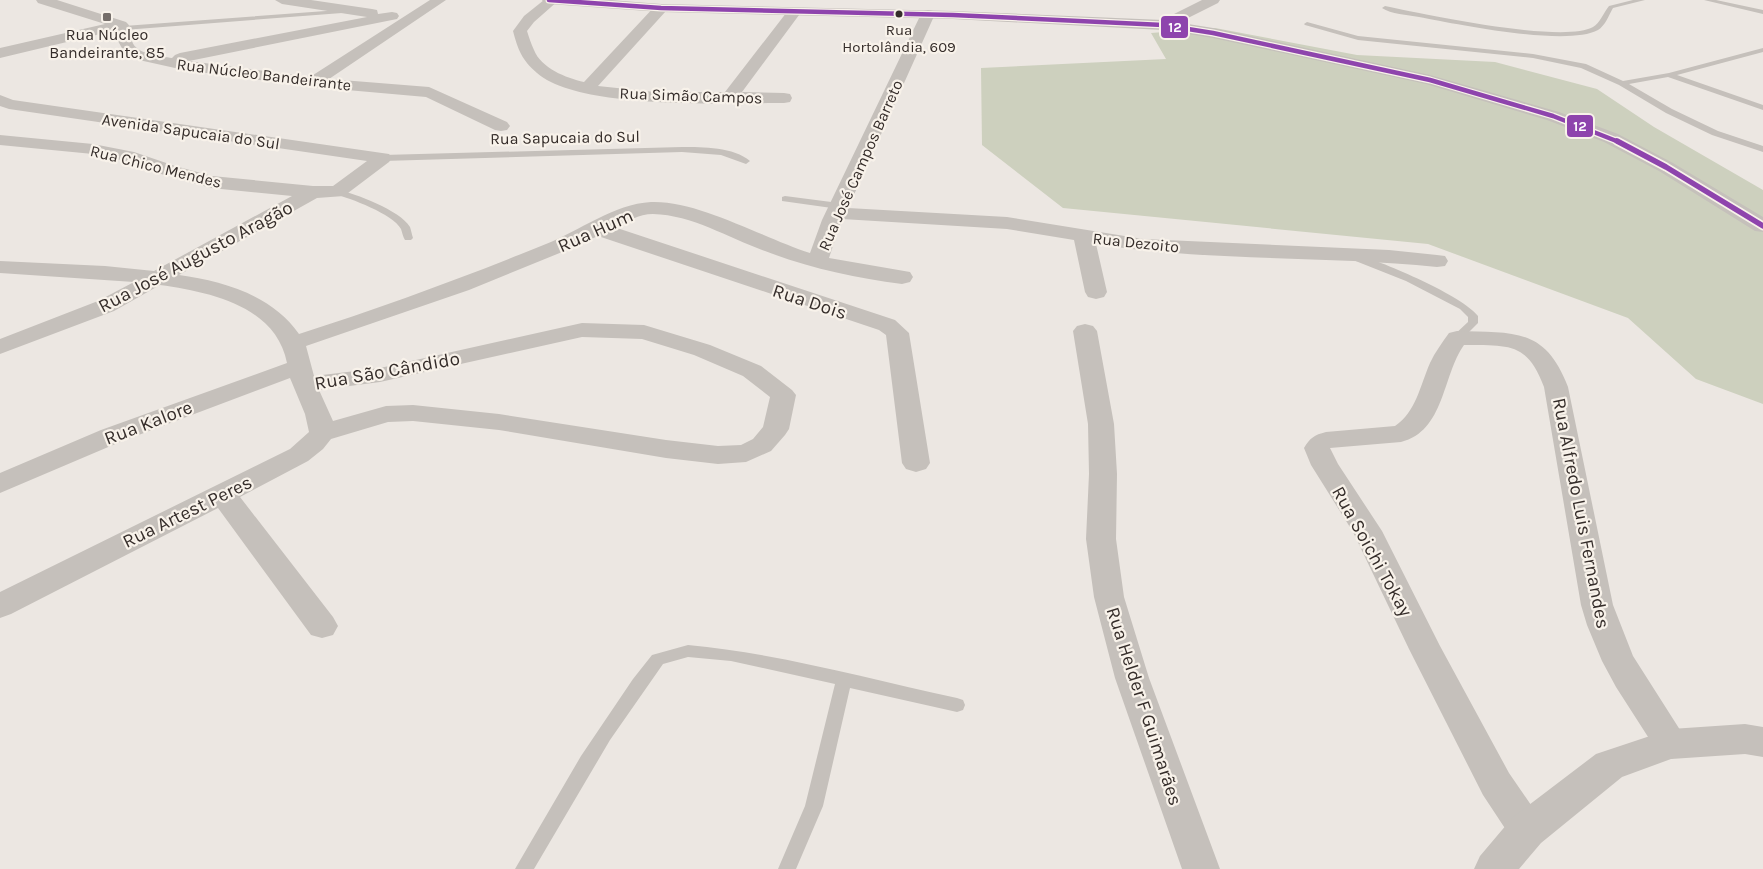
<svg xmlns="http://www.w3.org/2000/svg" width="1763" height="869" viewBox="0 0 1763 869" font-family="Karla,sans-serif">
  <rect width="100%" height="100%" fill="#ece7e2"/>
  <path fill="#cdd0be" d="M1215,28l142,27 138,7 102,27 57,38 109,63v214l-67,-25 -68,-61 -200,-74 -365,-36 -81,-63 -1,-77 185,-9 -15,-26z"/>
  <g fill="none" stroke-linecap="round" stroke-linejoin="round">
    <path fill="#c5c0bb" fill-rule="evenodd" d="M1633,0h12l-32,8c-4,7 -8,18 -15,22 -31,17 -142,-6 -179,-13 -12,-2 -28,-3 -37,-9l3,-2c38,8 178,38 208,21 7,-4 11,-15 16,-21z
      M1704,0h12l47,10v4z
      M353,9l3,2 -1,1 -231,18 -3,-2 3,-2z
      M1307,22l51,14 175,18 53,10 37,17 46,-8 94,-25v4l-86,23 86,30v5l-95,-33 -39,7 43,25 46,22 45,15v6l-51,-17 -46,-22 -47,-28 -38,-17 -48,-10 -175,-18 -53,-15 -1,-1z
      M682,147c21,0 52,0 68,14l-4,3 -25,-9 -39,-3 -299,9 -4,-3 4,-3z
      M337,189c18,5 63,21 73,38 1,3 2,8 3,11l-2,2h-6c-2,-3 -3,-8 -4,-11 -8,-15 -51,-31 -67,-35v-4z
      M785,196l54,7 5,3 -5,3 -57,-8v-4z
      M1352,253c27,7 110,42 126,63v7l-17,17h-8l-2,-2 2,-2 15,-14v-5l-8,-8 -54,-28 -58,-23v-4z
      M688,645c89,8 181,34 269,53l6,2 2,5 -2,5 -6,2 -107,-24 -27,118 -27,63h-18l27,-63 30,-122 -104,-23 -43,-4 -25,7 -53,76 -76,129h-19l66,-113 52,-77 19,-24z"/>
    <path fill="#c5c0bb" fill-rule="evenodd" d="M36,0h21l69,22c7,6 4,11 6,19 4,14 29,15 40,17l3,-3 5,-2 187,-36 -85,-13 -7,-4h36l61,9 5,1 1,4 14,-2 5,1 2,3 -2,3 -5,1 -203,41 121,16 120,-77h16l-117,79 100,8 78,35 3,4 -3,4 -6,1 -6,-1 -69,-33 -113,-10 -129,-17 -45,-10 -11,-5 -5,-5 -5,-9 -1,-11 -117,28v-10l105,-24 -67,-21z
      M544,0h15l-25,22 -7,9c2,6 4,13 7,19 7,18 32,28 50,32l72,-77h10l2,3 -2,3 -68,75 57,6h70l65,-84h10l2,3 -60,81 42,1 6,1 2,4 -2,4 -6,1c-57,0 -205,7 -247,-30 -15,-13 -19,-23 -24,-42l11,-15z
      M1202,0h18l-2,3 -50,25h-10l-2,-3 2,-3z
      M928,10l5,1 2,3 -87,194 159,9 136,22 246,11 48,5 8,1 3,5 -3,5 -8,1c-113,-12 -229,-5 -341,-23l11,48 -3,5 -8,2 -8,-2 -3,-5 -11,-52 -67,-11 -165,-10 -13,39 81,14 3,5 -3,5 -8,2c-47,-6 -93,-16 -137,-33 -37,-13 -72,-36 -112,-37 -14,0 -27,8 -39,13l281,93 14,13 21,130 -4,6 -10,3 -10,-3 -4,-6 -16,-128 -7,-5 -281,-94 -31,14 -98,40 -163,56 8,30 66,-8 202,-45 62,2 66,20 51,21 31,24 4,5 -7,34 -4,6 -14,16 -25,11 -28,2 -52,-6 -167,-28 -86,-9 -25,1 -57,17 -8,10 -15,12 -68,36 93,120 5,9 -5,9 -11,3 -11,-3 -93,-127 -207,106 -11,4v-26l290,-143 19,-17 -4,-18 -15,-36 -170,64 -120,51v-20l101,-43 186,-67c-11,-57 -77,-71 -127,-78l-46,26 -114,43v-15l98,-38 36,-19 -134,-9v-12l105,5 49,5 138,-75 -81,-8 -50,-14 -32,-12 -36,-8 -93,-9v-10l93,9 41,8 41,14 37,10 101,10h20l34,-25 -358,-52 -9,-3v-11l13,5 376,54 3,4 -3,4 -45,34 -27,2 -138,77c44,6 93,20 120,59 84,-27 166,-57 247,-90 33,-13 68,-40 105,-42 47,-2 112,36 159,51l12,-33 99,-206 2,-3zM582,337l60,2 52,16 49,21 27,21 -7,30 -10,12 -12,6 -23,1 -52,-6 -167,-26 -86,-9 -27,1 -53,15 -14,-31 61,-8z
      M1085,324l8,2 4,5 17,93 3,50 -1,65 8,58 25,81 71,191h-38l-67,-191 -21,-81 -8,-58 3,-65 -1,-50 -15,-93 4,-5z
      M1457,331c57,2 88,-4 111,56l45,218 20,51 56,88 -6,10 -12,5 -12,-5 -43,-67 -14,-26 -15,-36 -6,-20 -37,-218c-17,-46 -36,-41 -80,-42 -22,31 -19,86 -63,97l-71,6 8,16 44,67 58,115 69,127 31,45 6,12 -6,12 -13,5 -13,-5 -31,-47 -74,-146 -56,-117 -42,-67 -7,-17c6,-10 10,-13 22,-16l69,-6c21,-14 25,-40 35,-63 5,-11 12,-20 19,-30z"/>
    <path fill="#c5c0bb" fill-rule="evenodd" d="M542,0h68l51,4 292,7 210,9 50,8 217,47 129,37 59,22 55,29 90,54v15l-8,-1 -96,-60 -55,-29 -57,-22 -121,-36 -213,-46 -50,-8 -210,-11 -292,-7 -112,-8 -5,-1z
      M1745,724l18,3v30l-18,-3 -74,5 -49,18 -81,66 -22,26h-45l6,-13 33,-39 83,-63 75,-25z"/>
    <defs>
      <path id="bus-1-far1" d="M549,0l112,8 292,7 210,10 50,8 217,47 123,36 66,26"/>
      <path id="bus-1" d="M1617,141l49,26 97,59"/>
    </defs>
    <use href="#bus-1-far1" stroke="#f8f2ea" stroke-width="7"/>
    <use href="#bus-1" stroke="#f8f2ea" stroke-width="9"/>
    <use href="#bus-1-far1" stroke="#8e44ad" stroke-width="4.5"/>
    <use href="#bus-1" stroke="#8e44ad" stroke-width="5.5"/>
  </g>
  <circle fill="#352d2a" stroke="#f8f2ea" stroke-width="2" cx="899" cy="14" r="4.5"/>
  <rect fill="#756e6a" stroke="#f8f2ea" stroke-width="2" x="102" y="12" width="10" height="10" rx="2.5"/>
  <g text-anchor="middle" stroke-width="4.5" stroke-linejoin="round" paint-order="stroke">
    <g font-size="15" fill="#352d2a" stroke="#f8f2ea">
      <text x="899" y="35">Rua<tspan x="899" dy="17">Hortolândia, 609</tspan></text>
    </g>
    <g font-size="16" fill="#352d2a" stroke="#f8f2ea">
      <text x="107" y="40">Rua Núcleo<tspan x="107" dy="18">Bandeirante, 85</tspan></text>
    </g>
    <g font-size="16" fill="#352d2a" stroke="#f8f2ea">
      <text transform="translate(264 74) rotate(7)" y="6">Rua Núcleo Bandeirante</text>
      <text transform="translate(691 95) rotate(2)" y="6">Rua Simão Campos</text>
      <text transform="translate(191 131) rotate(8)" y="6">Avenida Sapucaia do Sul</text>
      <text transform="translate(565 137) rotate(-1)" y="6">Rua Sapucaia do Sul</text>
      <text transform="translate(860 165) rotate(-66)" y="6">Rua José Campos Barreto</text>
      <text transform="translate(156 166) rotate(14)" y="6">Rua Chico Mendes</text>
      <text transform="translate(1136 242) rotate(6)" y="6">Rua Dezoito</text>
    </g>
    <g font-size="19" fill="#352d2a" stroke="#f8f2ea">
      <text transform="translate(595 230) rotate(-24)" y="7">Rua Hum</text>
      <text transform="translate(195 256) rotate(-28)" y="7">Rua José Augusto Aragão</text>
      <text transform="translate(810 301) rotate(18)" y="7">Rua Dois</text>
      <text transform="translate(387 370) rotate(-10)" y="7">Rua São Cândido</text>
      <text transform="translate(148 422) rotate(-21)" y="7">Rua Kalore</text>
      <text transform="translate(187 511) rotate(-26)" y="7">Rua Artest Peres</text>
      <text transform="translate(1582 513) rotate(79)" y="7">Rua Alfredo Luis Fernandes</text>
      <text transform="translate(1373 551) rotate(61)" y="7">Rua Soichi Tokay</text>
      <text transform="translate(1145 706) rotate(72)" y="7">Rua Helder F Guimarães</text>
    </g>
  </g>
  <g stroke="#f8f2ea" stroke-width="2">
    <rect x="1160" y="15" width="29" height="24" rx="5" fill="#8e44ad"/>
    <rect x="1566" y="114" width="28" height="24" rx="5" fill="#8e44ad"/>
  </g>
  <g font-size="14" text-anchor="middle" font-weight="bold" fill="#fff">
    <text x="1175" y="32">12</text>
    <text x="1580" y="131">12</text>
  </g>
</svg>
